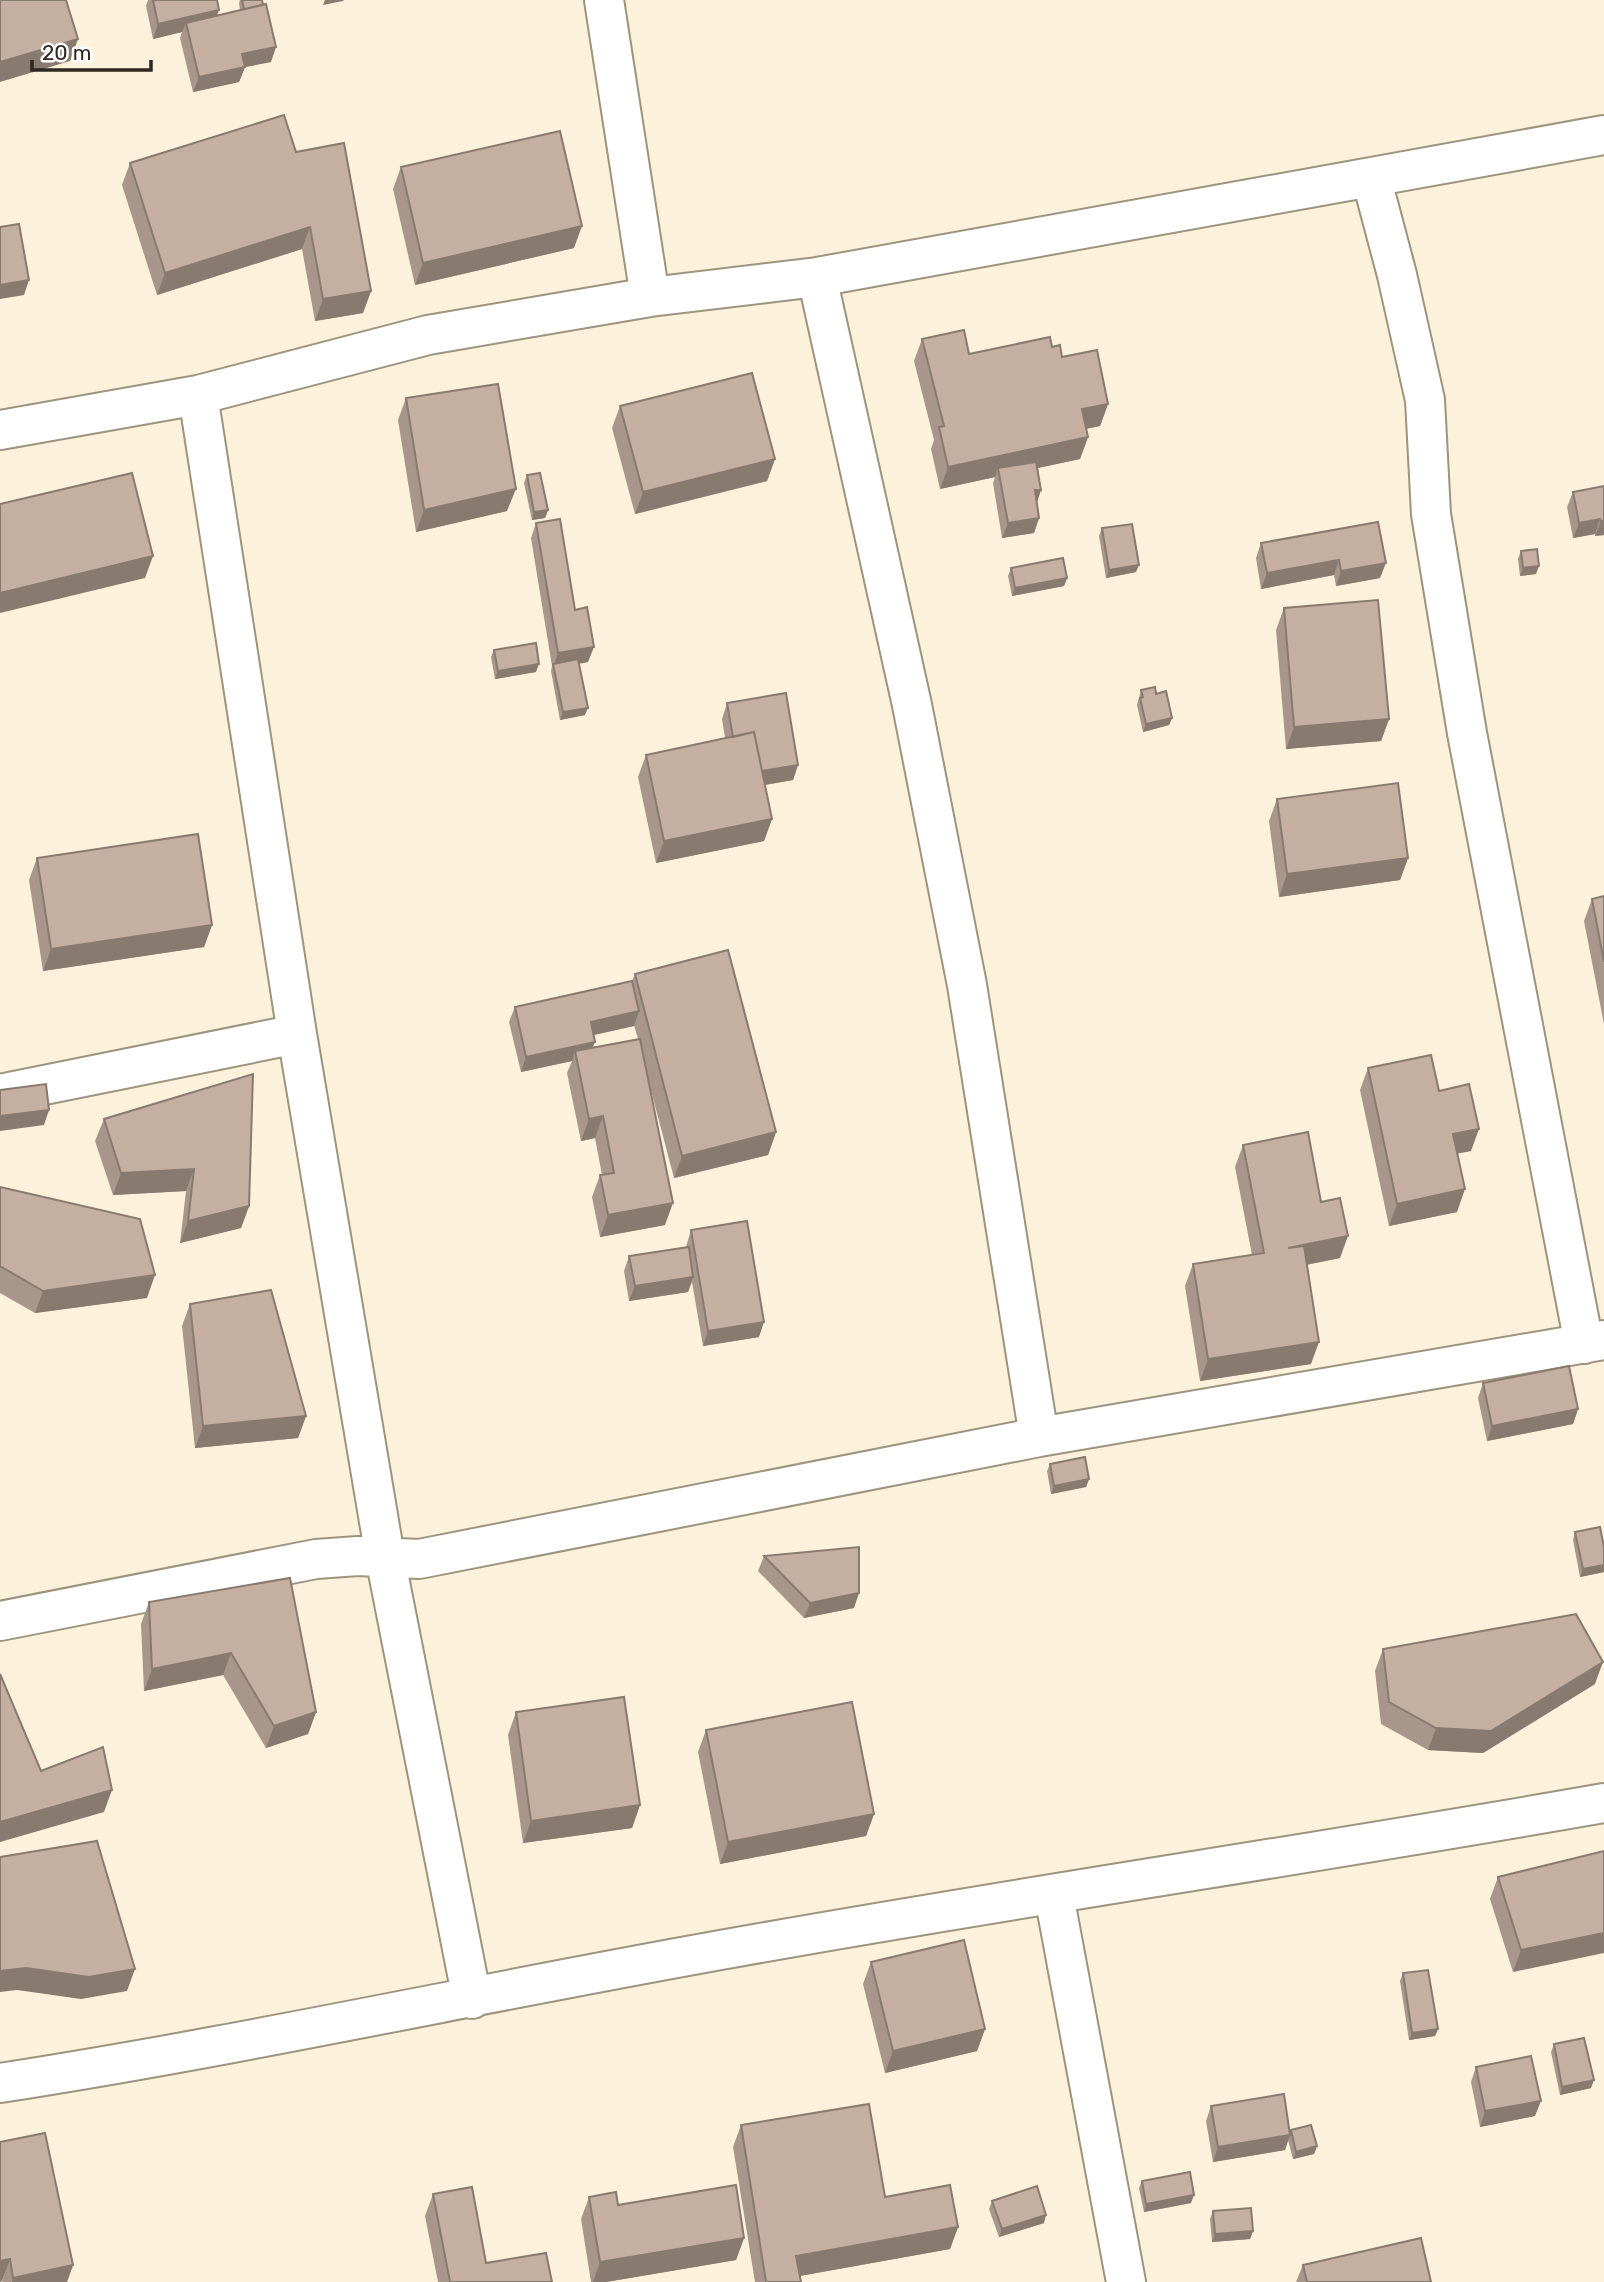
<svg xmlns="http://www.w3.org/2000/svg" width="1604" height="2282" viewBox="0 0 1604 2282" font-family="Rubik,sans-serif">
  <rect width="100%" height="100%" fill="#fcf2db"/>
  <g fill="none" stroke-linecap="round" stroke-linejoin="round">
    <defs>
      <path id="minor" d="M604,0l46,297
        M1371,177l26,98 28,125 6,114 36,219 117,611
        M817,277l95,428 55,280 72,452
        M198,395l99,639 88,523 87,442
        M0,430l198,-35 230,-60 222,-38 167,-20 787,-142
        M0,1094l297,-60
        M0,1621l316,-62 42,-3 61,3 620,-122 565,-97
        M1054,1895l72,387
        M0,2083c246,-38 488,-92 732,-135 290,-52 582,-94 872,-145"/>
    </defs>
    <use href="#minor" stroke="#9d947f" stroke-width="42"/>
    <use href="#minor" stroke="#fff" stroke-width="38"/>
  </g>
  <path fill="#a9968a" fill-rule="evenodd" d="M148,0h69v16l23,-6 -1,-7 1,-3h22l9,62 -26,5 -6,15 -46,10 -13,-54 2,-6 -29,7 -7,-33z
    M296,152l75,139 -8,22 -48,8 -13,-72 -145,46 -35,-110 8,-22z
    M401,167l173,81 -159,37 -22,-96z
    M922,339l47,15 83,-7 56,57 -8,22 -14,3 2,8 -8,22 -42,9 3,22 -4,12 2,16 -5,15 -32,5 -9,-55 2,-6 -55,12 -9,-40 3,-9 -20,-79z
    M406,398l101,113 -91,21 -18,-112z
    M620,406l155,53 -8,22 -132,33 -23,-86z
    M527,475l21,35 -3,8 -13,2 -8,-37z
    M1604,486v49l-9,1v-2l-22,4 -6,-31 6,-15z
    M1378,522l2,56 -44,8 -2,-11 -73,14 -5,-31 5,-15z
    M536,523l39,87 13,52 -9,2 6,51 -25,5 -9,-49 1,-5 -21,-128z
    M1102,528l34,44 -30,6 -7,-42z
    M1521,551l15,23 -16,2 -2,-17z
    M1011,568l56,10 -3,8 -52,10 -4,-20z
    M1284,608l105,111 -8,22 -95,8 -10,-119z
    M494,650l42,22 -41,7 -4,-22z
    M1141,690l31,28 -3,7 -26,7 -6,-27z
    M727,703l71,62 -5,15 -28,5 7,34 -8,22 -108,22 -18,-86 8,-22 79,-17 -3,-19z
    M1277,799l131,59 -8,22 -121,17 -10,-76z
    M37,858l175,67 -8,22 -161,24 -14,-91z
    M1604,896v128l-20,-103 8,-22z
    M635,974l141,158 -8,23 -94,23 -26,-99 17,146 -65,12 -8,-40 8,-22h2l-7,-37 -14,3 -14,-68 5,-12 -51,11 -12,-50 6,-15 117,-26zM634,1025l4,14 -45,8v-12l41,-9z
    M1368,1068l71,23 32,60 -13,2 -1,59 -68,14 -29,-136z
    M253,1074l-4,132 -8,22 -61,15 6,-52 -73,4 -18,-54 9,-22z
    M1243,1145l78,57 19,56 -34,7 5,99 -111,17 -15,-95 8,-22 59,-9 -17,-88z
    M0,1187l147,111 -112,15 -35,-20z
    M691,1230l68,107 -56,9 -11,-64 -4,10 -59,9 -5,-30 5,-15 57,-9z
    M190,1304l116,112 -8,22 -103,10 -13,-122z
    M1483,1383l95,26 -5,15 -86,17 -9,-43z
    M1050,1464l39,15 -3,8 -35,7 -4,-23z
    M1575,1532l29,33v7l-24,5 -7,-37z
    M764,1556l90,52 -50,10 -46,-47z
    M290,1578l26,134 -8,22 -42,14 -43,-73 -79,16 -3,-67 8,-22z
    M1383,1649l212,35 -112,69 -55,-3 -47,-26 -6,-53z
    M516,1712l124,93 -8,23 -109,15 -15,-108z
    M706,1730l168,84 -8,22 -146,28 -22,-112z
    M1604,1851l-91,121 -23,-73 8,-22z
    M871,1962l114,67 -8,22 -92,22 -22,-89z
    M1403,1973l35,56 -3,7 -26,4 -9,-59z
    M1554,2044l37,44 -31,7 -9,-43z
    M1476,2067l59,49 -55,11 -9,-45z
    M1211,2106l79,26 1,-2 26,16 -3,8 -21,5 -5,-19 -3,10 -72,12 -7,-41z
    M741,2125l144,72 73,30 -8,22 -150,27 1,6h-46l-22,-135z
    M45,2133l28,132 -6,17h-65z
    M1142,2181l49,22 -47,9 -5,-24z
    M433,2194l53,69 66,19h-114l-13,-66z
    M589,2197l29,8 126,33 -8,22 -130,22h-15l-10,-63z
    M992,2201l52,22 -45,14 -10,-28z
    M1213,2211l40,20 -3,8 -38,3 -2,-23z
    M1303,2265l128,17h-135z"/>
  <path fill="#897a70" d="M325,0h19l-1,1 -20,4z
    M219,10l-5,15 -28,-2 -4,9 -29,7 5,-15z
    M78,39l-8,22 -70,21v-20z
    M276,47l-5,15 -26,5 -6,15 -46,10 6,-15 43,-23z
    M582,226l-8,22 -159,37 8,-22z
    M310,227l-8,22 -145,46 8,-22z
    M29,280l-5,15 -24,4v-14z
    M371,291l-8,22 -48,8 8,-22z
    M1108,404l-8,22 -26,5 8,-22z
    M1088,437l-8,22 -80,17 -2,-8 -3,9 -55,12 8,-22z
    M775,459l-8,22 -132,33 8,-22z
    M516,489l-9,22 -91,21 8,-22z
    M1035,490h6l-5,15z
    M548,510l-3,8 -13,2 2,-8z
    M1039,518l-5,15 -32,5 6,-15z
    M1600,519l-5,15 -22,4 6,-15z
    M1601,521h3v14l-9,1z
    M153,556l-8,22 -145,35v-20z
    M1339,560l-5,15 -73,14 6,-16z
    M1386,563l-6,15 -44,8 5,-15z
    M1139,565l-3,7 -30,6 3,-8z
    M1539,566l-3,8 -16,2 3,-8z
    M1067,578l-3,8 -52,10 3,-8z
    M594,647l-6,15 -34,5v-2l4,-12z
    M539,664l-3,8 -41,7 3,-8z
    M588,708l-3,7 -25,5 3,-8z
    M1172,718l-3,7 -26,7 3,-8z
    M1389,719l-8,22 -95,8 8,-22z
    M798,765l-5,15 -41,7 6,-15z
    M772,819l-8,22 -108,22 8,-22z
    M1408,858l-8,22 -121,17 8,-23z
    M212,925l-8,22 -161,24 8,-22z
    M639,1011l-5,15 -49,11 6,-15z
    M595,1042l-6,15 -14,-6 -3,10 -51,11 5,-15z
    M49,1110l-5,15 -44,6v-15z
    M603,1116l-8,22 -14,3 8,-22z
    M1479,1129l-8,22 -26,5 8,-22z
    M776,1132l-8,23 -94,23 8,-22z
    M194,1169l-8,22 -73,4 8,-22z
    M1465,1189l-8,23 -68,14 8,-22z
    M673,1203l-8,22 -65,12 8,-22z
    M249,1206l-8,22 -61,15 8,-22z
    M1348,1236l-8,22 -60,12 8,-22z
    M155,1275l-8,23 -112,15 8,-22z
    M693,1277l-5,15 -59,9 6,-15z
    M764,1322l-5,15 -56,9 5,-15z
    M1319,1342l-8,22 -111,17 8,-22z
    M1578,1409l-5,15 -86,17 5,-15z
    M306,1416l-8,22 -103,10 8,-22z
    M1089,1479l-3,8 -35,7 3,-8z
    M1604,1565v7l-24,5 3,-8z
    M859,1593l-5,15 -50,10 6,-15z
    M231,1653l-8,22 -79,16 8,-22z
    M1603,1662l-8,22 -112,69 -55,-3 8,-22z
    M316,1712l-8,22 -42,14 8,-22z
    M112,1790l-8,22 -104,30v-20z
    M640,1805l-8,23 -109,15 8,-22z
    M874,1814l-8,22 -146,28 8,-22z
    M1604,1933v20l-91,19 8,-22z
    M26,1968l109,1 -8,22 -46,8 -64,-9 -17,2v-21z
    M985,2029l-8,22 -92,22 8,-22z
    M1438,2029l-3,7 -26,4 3,-7z
    M1594,2080l-3,8 -31,7 2,-8z
    M1541,2101l-6,15 -55,11 5,-16z
    M1290,2135l-5,15 -72,12 5,-15z
    M1317,2146l-3,8 -21,5 3,-7z
    M1194,2195l-3,8 -47,9 2,-8z
    M1046,2215l-2,8 -45,14 3,-8z
    M958,2227l-8,22 -162,29 8,-22z
    M1253,2231l-3,8 -38,3 3,-8z
    M744,2238l-8,22 -130,22h-13l7,-20z
    M10,2259l-8,22 -2,1v-21z
    M73,2265l-6,17h-55l1,-4z"/>
  <path fill="#c4afa0" stroke="#897a70" stroke-width="2" d="M0,0h66l12,39 -78,23z
    M153,0h64l2,10 -61,14z
    M242,0h20l1,5 -19,4z
    M266,4l10,43 -34,7 3,13 -46,10 -13,-54z
    M284,115l12,37 48,-9 27,148 -48,8 -13,-72 -145,46 -35,-110z
    M560,131l22,95 -159,37 -22,-96z
    M19,224l10,56 -29,5v-58z
    M964,330l5,24 81,-17 2,10 8,-2 2,12 35,-7 11,54 -26,5 6,28 -140,30 -9,-40 5,-1 -22,-87z
    M752,373l23,86 -132,33 -23,-86z
    M498,384l18,105 -92,21 -18,-112z
    M1036,462l5,28h-6l4,28 -31,5 -10,-55z
    M132,473l21,83 -153,37v-89z
    M540,473l8,37 -14,2 -7,-37z
    M1604,486v35h-3l-1,-2 -21,4 -6,-31z
    M560,519l15,91 12,-3 7,40 -36,6 -22,-130z
    M1378,522l8,41 -45,8 -2,-11 -72,13 -6,-30z
    M1132,524l7,41 -30,5 -7,-42z
    M1537,549l2,17 -16,2 -2,-17z
    M1063,558l4,20 -52,10 -4,-20z
    M1378,600l11,119 -95,8 -10,-119z
    M536,643l3,21 -41,7 -4,-21z
    M578,659l10,49 -25,4 -10,-48z
    M1155,687l1,7 10,-3 6,27 -26,6 -6,-26 3,-1 -2,-7z
    M786,693l12,72 -36,6 -8,-39 -21,5 -6,-34z
    M754,732l18,87 -108,22 -18,-86z
    M1398,783l10,75 -121,16 -10,-75z
    M198,834l14,91 -161,24 -14,-91z
    M1604,896v66l-12,-63z
    M728,950l48,182 -94,24 -47,-182z
    M632,981l7,30 -48,11 4,20 -69,15 -11,-50z
    M640,1039l33,164 -65,12 -8,-40 14,-2 -11,-57 -14,3 -14,-68z
    M1431,1055l8,36 30,-7 10,45 -26,5 12,55 -68,15 -29,-136z
    M253,1074l-4,132 -61,15 6,-52 -73,4 -17,-54z
    M46,1084l3,26 -49,6v-26z
    M1308,1132l13,70 19,-4 8,38 -60,12 16,-2 15,96 -111,17 -15,-95 71,-11 -21,-108z
    M0,1187l140,32 15,56 -112,16 -43,-25z
    M747,1221l17,101 -56,9 -17,-101z
    M689,1247l4,30 -58,9 -6,-30z
    M271,1290l35,126 -103,10 -13,-122z
    M1569,1366l9,43 -86,17 -9,-43z
    M1085,1457l4,22 -35,7 -4,-22z
    M1600,1527l4,20v18l-21,4 -8,-37z
    M859,1547v46l-49,10 -46,-47z
    M290,1578l26,134 -42,14 -43,-73 -79,16 -3,-67z
    M1576,1614l27,48 -112,69 -55,-3 -47,-26 -6,-53z
    M0,1674l41,97 62,-24 9,43 -112,32z
    M624,1697l16,108 -109,16 -15,-109z
    M852,1702l22,112 -146,28 -22,-112z
    M97,1841l38,128 -46,8 -63,-9 -26,3v-114z
    M1604,1851v82l-83,17 -23,-73z
    M964,1940l21,89 -92,22 -22,-89z
    M1428,1970l10,59 -26,4 -9,-60z
    M1584,2038l10,42 -32,7 -8,-43z
    M1531,2056l10,45 -56,10 -9,-44z
    M1284,2094l6,41 -72,12 -7,-41z
    M869,2104l16,93 65,-12 8,42 -162,29 5,26h-35l-25,-157z
    M1311,2125l6,21 -21,6 -5,-22z
    M45,2133l28,132 -60,13 -3,-19 -10,2v-119z
    M1190,2172l4,23 -48,9 -4,-23z
    M736,2185l8,53 -144,24 -11,-65 27,-5 2,13z
    M1037,2186l9,29 -44,14 -10,-28z
    M472,2187l14,76 60,-10 6,29h-102l-17,-88z
    M1251,2208l2,23 -38,3 -2,-23z
    M1421,2238l10,44h-124l-4,-17z"/>
  <path d="M32 60v10h119v-10" fill="none" stroke="#2d2921" stroke-width="3.5"/>
  <text x="42" y="60" font-size="21" fill="#2d2921" stroke="#ffffff" stroke-width="5" paint-order="stroke">20 m</text>
</svg>
